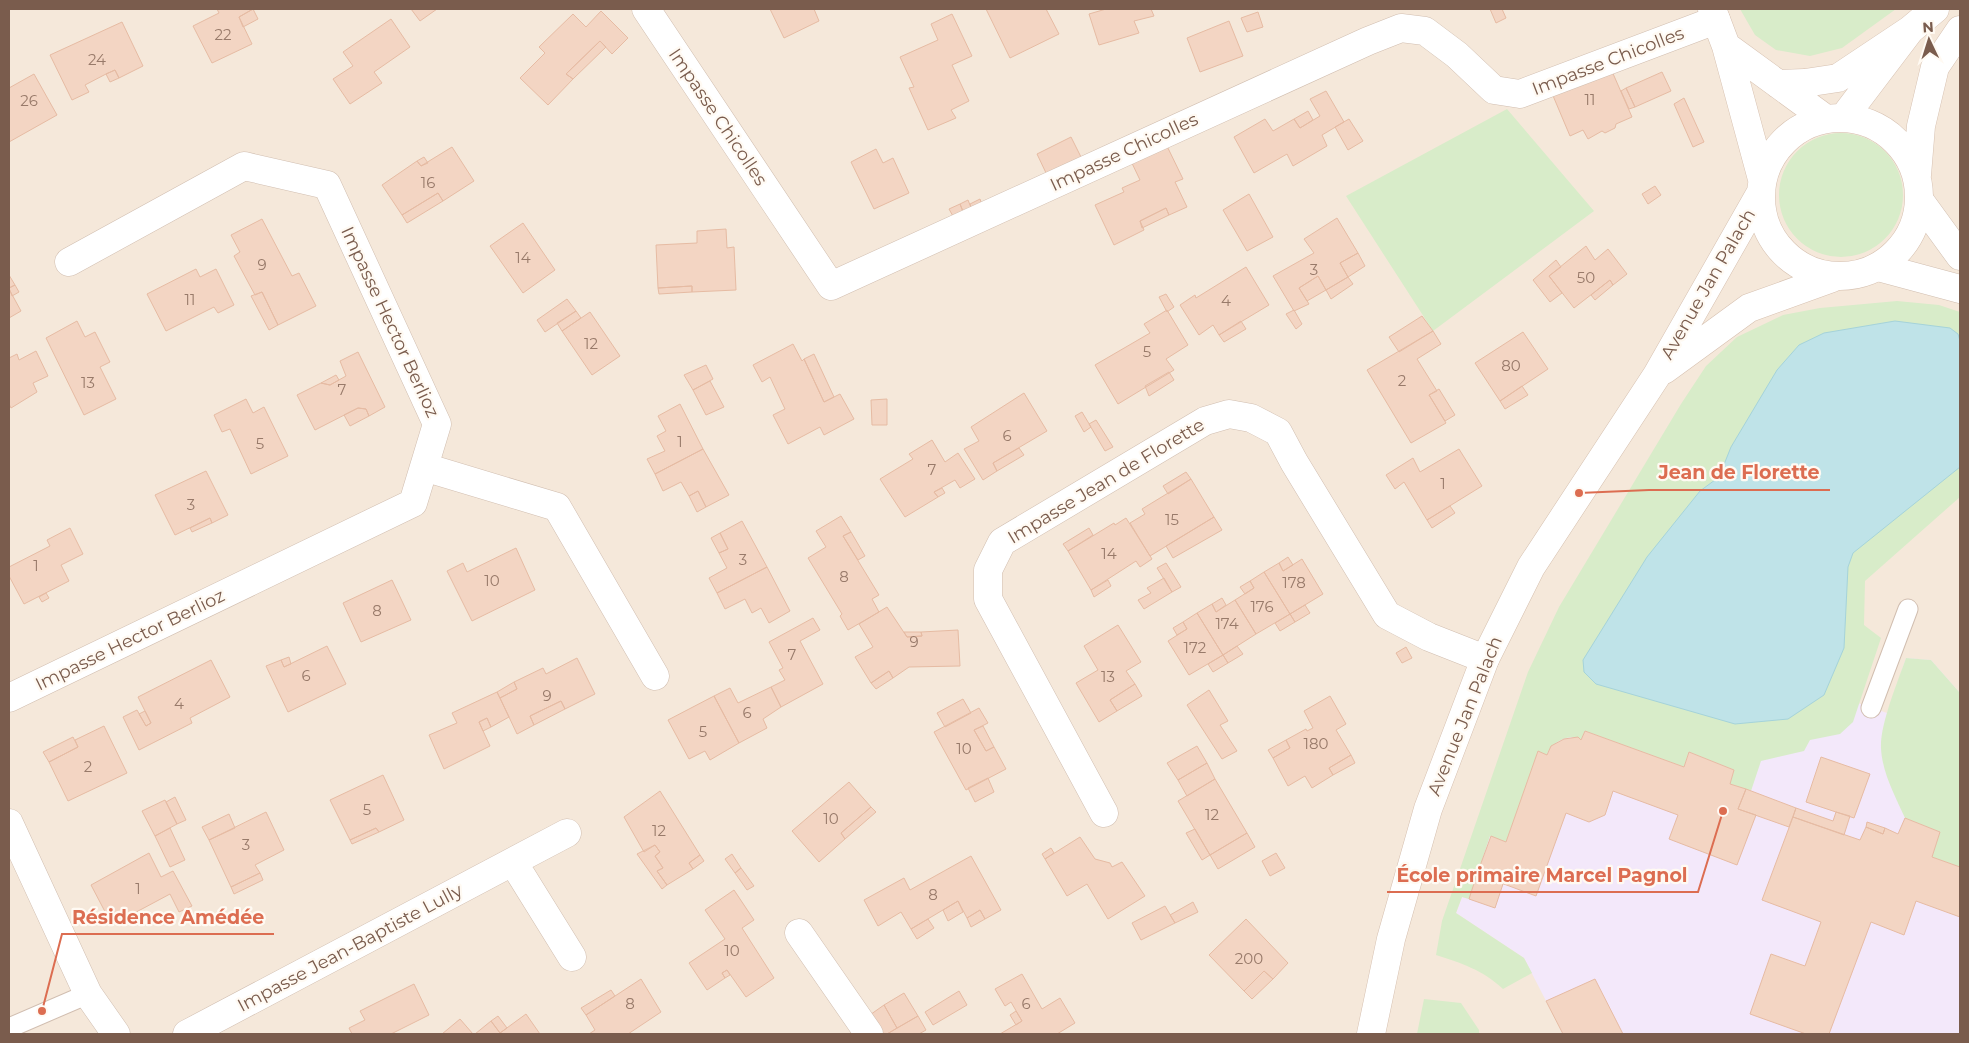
<svg xmlns="http://www.w3.org/2000/svg" width="1969" height="1043" viewBox="0 0 1969 1043" font-family="Montserrat,sans-serif">
  <rect width="100%" height="100%" fill="#fdf6ec"/>
  <path fill="#f5e8da" d="M9,9h1951v1025h-1951z"/>
  <path fill="#f3e8fa" d="M1906,658l25,2 29,33v341h-397l-39,-76 -68,-45 6,-16 7,2 43,-163 331,-38 44,15z"/>
  <path fill="#d8ecc9" d="M1740,9h156l-54,39 -32,8 -34,-6 -21,-15z
    M1507,109l87,102 -161,120 -87,-135z
    M1779 195a62 62 0 1 1 124 0a62 62 0 1 1-124 0Z
    M1897,301l42,4 21,7v185l-95,84 -1,44 17,13 -28,84 -13,12 -30,6 -6,11 -43,10 -10,30 -21,-7 4,-14 -45,-18 -5,15 -99,-36 -4,9c-11,-8 -31,3 -34,15l-9,-3 -32,90 -16,-6 -21,63 -7,-2 -6,16 68,45 8,15 -29,16c-20,-19 -42,-26 -67,-34l6,-34 86,-249 31,-65 122,-203 25,-38 31,-29 46,-22 37,-7z
    M1906,658l25,2 29,33v174l-28,-10 8,-25 -35,-14c-10,-22 -23,-46 -24,-70 -1,-24 17,-67 25,-90z
    M1424,999l37,4 18,27v4h-62z"/>
  <path fill="#bfe3e8" stroke="#a5d3da" d="M1895,321l55,7 8,6 2,7v126l-107,86 -5,14 -4,81 -20,47 -36,24 -53,5 -139,-40 -12,-12 -1,-12 64,-103 53,-66 19,-14 12,-30 46,-77 22,-25 25,-12z"/>
  <path fill="#f3d5c3" stroke="#e6bba3" d="M217,9h36l-14,8 13,27 -40,19 -19,-37 26,-13z
    M253,9l5,10 -15,8 -4,-10z
    M411,9h26l-17,12z
    M770,9h44l5,12 -35,17z
    M986,9h60l13,25 -49,24z
    M1106,9h45l3,7 -20,5 5,12 -40,12 -10,-31z
    M1490,9h12l4,9 -10,5z
    M601,11l27,27 -16,16 -12,-13 -34,33 7,5 -25,26 -28,-27 25,-25 -6,-6 34,-33 13,13z
    M1258,12l5,15 -16,5 -6,-14z
    M952,14l20,42 -20,9 17,36 -18,9 5,8 -28,12 -19,-42 5,-1 -14,-30 38,-17 -7,-16z
    M391,19l19,28 -36,25 8,11 -32,21 -17,-25 20,-13 -10,-14z
    M1229,21l14,35 -43,16 -13,-34z
    M122,22l21,44 -24,12 -4,-8 -9,4 -21,11 4,7 -17,8 -22,-45z
    M600,41l6,6 -33,32 -7,-5z
    M1611,69l21,48 -16,7 -1,4 -10,5 -3,-2 -14,8 -5,-9 -13,6 -19,-45z
    M115,70l4,8 -9,4 -4,-8z
    M1662,72l9,19 -36,16 -9,-19z
    M34,74l23,41 -48,27v-54z
    M1626,88l9,19 -6,2 -8,-18z
    M1326,91l18,31 -22,13 5,11 -34,20 -6,-12 -33,19 -20,-36 31,-18 8,12 21,-12 6,9 20,-12 -10,-17z
    M1684,98l20,44 -11,5 -19,-43z
    M1308,111l5,9 -13,8 -6,-9z
    M1349,119l14,22 -15,9 -13,-23z
    M1071,137l11,22 -35,16 -10,-21z
    M1165,142l18,37 -8,3 12,25 -18,8 -3,-7 -26,13 4,9 -30,15 -19,-40 29,-13 -2,-4 18,-8 -10,-21z
    M452,147l22,34 -31,20 -5,-8 -36,22 -20,-30 35,-24 4,5z
    M876,149l7,14 10,-5 16,35 -35,16 -23,-47z
    M424,157l4,6 -7,3 -4,-5z
    M1655,186l6,9 -13,9 -6,-10z
    M438,193l5,8 -36,22 -5,-8z
    M1249,194l24,43 -26,14 -24,-41z
    M980,199l2,6 -10,5 -2,-6z
    M968,200l4,10 -8,4 -4,-10z
    M960,204l4,10 -10,4 -5,-9z
    M1166,208l3,7 -27,13 -2,-7z
    M1337,218l21,35 -18,10 8,14 -22,13 -8,-14 -19,12 10,16 -15,7 -21,-35 41,-23 -10,-14z
    M262,219l30,57 7,-3 17,33 -38,19 -16,-33 -7,3 -21,-39 6,-4 -9,-17z
    M523,223l32,47 -32,23 -33,-47z
    M726,229l1,19 7,-1 2,43 -44,2v-6l-34,2 -2,-43 41,-2v-12z
    M1586,246l9,14 13,-11 19,25 -14,11 -3,-5 -36,28 -25,-32z
    M1358,253l7,13 -17,11 -8,-14z
    M1556,260l5,7 -12,9 13,17 -12,9 -17,-22z
    M1246,267l23,38 -50,30 -6,-10 -14,10 -19,-30 15,-10 1,3z
    M196,269l4,8 16,-8 18,36 -16,8 -4,-6 -48,24 -19,-37z
    M9,275l6,10 -6,3z
    M1318,276l8,14 -19,11 -8,-13z
    M1348,277l5,7 -22,15 -5,-9z
    M1610,280l3,5 -18,15 -4,-5z
    M15,285l4,7 -7,4 -3,-8z
    M692,286v6l-33,2 -1,-6z
    M9,289l12,22 -12,7z
    M262,292l16,33 -9,5 -18,-34z
    M1166,294l8,13 -7,5 -8,-15z
    M567,299l9,12 -31,21 -8,-12z
    M1167,310l21,35 -22,14 8,11 -56,34 -23,-39 55,-32 -6,-9z
    M1294,310l8,14 -6,5 -10,-15z
    M576,311l5,7 -19,13 -5,-8z
    M590,312l30,44 -28,19 -30,-44z
    M1422,316l11,15 -34,21 -10,-15z
    M77,321l8,16 10,-5 15,30 -10,5 16,32 -32,16 -38,-77z
    M1241,321l5,8 -22,13 -5,-7z
    M1433,331l8,13 -24,15 20,32 -8,4 17,28 -35,20 -44,-73z
    M1523,332l25,37 -48,32 -25,-38z
    M793,344l9,17 2,-2 20,43 16,-8 14,25 -30,16 -4,-8 -32,17 -15,-29 12,-6 -15,-32 -8,5 -9,-17z
    M36,351l12,25 -15,7 4,9 -26,16 -2,-4v-46l8,-4 2,6z
    M358,352l27,55 -16,9 -3,-7 -8,-1 -43,22 -18,-35 24,-12 9,2 16,-9 -6,-15z
    M814,354l20,43 -10,5 -20,-43z
    M706,365l7,14 -20,11 -9,-15z
    M1169,372l5,8 -25,16 -4,-10z
    M336,375l3,5 -9,5 -9,-2z
    M710,381l14,26 -18,8 -13,-25z
    M1522,386l6,9 -23,14 -5,-8z
    M1439,389l16,26 -10,6 -16,-26z
    M1024,393l23,38 -54,32 4,8 -14,9 -19,-31 15,-8 -8,-14z
    M246,399l7,14 11,-6 24,49 -37,18 -21,-45 -8,3 -8,-17z
    M887,399v26h-15l-1,-25z
    M680,404l23,45 -48,25 -8,-15 18,-8 -8,-15 9,-5 -8,-15z
    M358,408l8,1 3,7 -19,10 -6,-11z
    M1082,412l9,15 -7,5 -9,-16z
    M1096,420l17,27 -8,4 -16,-27z
    M932,440l13,22 13,-9 17,26 -15,9 -5,-8 -21,12 4,5 -33,20 -25,-38 33,-20 -4,-5z
    M1019,448l5,7 -27,16 -4,-8z
    M703,449l26,46 -23,12 -8,-16 -9,5 -8,-14 -18,9 -8,-17z
    M1459,449l23,37 -55,34 -23,-38 -9,7 -9,-14 27,-17 7,14z
    M206,471l22,44 -16,8 -2,-5 -35,17 -20,-40z
    M1186,472l5,7 -23,15 -5,-8z
    M1191,479l23,38 -64,39 -20,-33 15,-9 -3,-5z
    M942,488l3,5 -7,4 -4,-5z
    M698,491l8,16 -9,5 -8,-16z
    M1450,506l5,7 -23,15 -5,-8z
    M841,516l10,16 -8,4 36,59 -7,4 7,13 -31,18 -8,-14 2,-2 -34,-56 18,-11 -10,-16z
    M1214,517l8,13 -49,28 -7,-12z
    M210,518l2,5 -20,9 -2,-4z
    M1126,518l26,41 -12,8 -4,-6 -45,29 -23,-39 46,-28 1,2z
    M742,521l25,46 -50,26 -8,-15 18,-10 -8,-15 9,-4 -8,-16z
    M70,528l13,26 -22,11 8,16 -45,23 -15,-28v-9l41,-21 -3,-6z
    M1089,528l4,7 -25,16 -5,-7z
    M851,532l14,24 -7,4 -15,-24z
    M720,533l8,16 -9,4 -8,-15z
    M516,548l19,42 -63,31 -25,-50 16,-8 4,9z
    M1288,557l5,8 -10,6 -4,-8z
    M1302,559l21,35 -33,20 -26,-42 15,-9 4,8z
    M1166,563l15,24 -9,5 -15,-24z
    M767,567l23,44 -21,12 -8,-15 -9,5 -7,-14 -20,10 -8,-16z
    M1264,572l26,42 -34,20 -21,-34 19,-12 -4,-7z
    M1164,578l8,14 -28,17 -6,-9 13,-7 -4,-5z
    M392,580l19,40 -50,22 -18,-39z
    M1108,580l3,6 -17,11 -3,-7z
    M1250,581l4,7 -9,6 -5,-7z
    M46,593l3,5 -7,4 -3,-5z
    M1222,598l4,7 -10,7 -4,-8z
    M1235,600l21,34 -33,21 -26,-42 15,-9 4,8z
    M1305,605l5,8 -15,9 -5,-8z
    M887,607l20,30 15,-1 -1,-4 37,-2 2,36 -51,1 -16,11 -4,-7 -18,12 -16,-26 18,-10 -14,-23z
    M1197,613l26,42 -34,20 -21,-34 19,-12 -4,-7z
    M1290,614l5,8 -15,9 -5,-8z
    M813,618l7,12 -20,11 23,43 -42,23 -10,-20 14,-7 -6,-10 4,-2 -14,-26z
    M1183,622l4,7 -10,6 -4,-7z
    M1118,625l23,37 -15,9 9,13 -25,16 7,11 -18,11 -23,-39 22,-13 -14,-24z
    M904,632h17l1,4 -15,1z
    M327,646l19,38 -58,28 -22,-46 15,-6 3,7z
    M1237,646l6,8 -15,9 -5,-8z
    M1406,647l6,11 -10,5 -6,-10z
    M1223,655l5,8 -15,9 -5,-8z
    M289,657l2,7 -7,3 -3,-7z
    M577,658l18,36 -30,15 -4,-8 -31,15 4,9 -17,9 -17,-36 17,-9 -3,-7 29,-14 3,6z
    M211,660l19,37 -40,21 2,5 -53,27 -16,-33 14,-7 9,16 5,-3 -13,-26z
    M889,671l4,7 -17,11 -5,-6z
    M514,682l3,7 -17,9 -3,-6z
    M1135,684l7,12 -25,15 -7,-11z
    M771,687l10,20 -18,12 4,9 -28,15 -25,-47 16,-8 8,15z
    M1209,690l19,31 -8,4 17,26 -15,8 -35,-54z
    M497,692l12,25 -18,10 -4,-9 -8,4 11,24 -46,23 -15,-34 28,-12 -5,-10z
    M714,696l25,47 -29,17 -5,-9 -16,8 -21,-39z
    M1330,696l16,28 -10,6 15,25 -22,13 4,7 -21,13 -7,-12 -17,10 -15,-28 17,-10 -4,-8 20,-11 1,2 6,-3 -9,-17z
    M963,699l8,14 -26,14 -8,-14z
    M561,701l4,8 -31,16 -4,-9z
    M979,708l9,15 -14,7 12,21 8,-4 12,22 -40,21 -32,-58z
    M145,711l6,12 -5,3 -7,-12z
    M487,718l4,9 -8,4 -4,-9z
    M104,726l23,47 -59,28 -19,-39 29,-15 -3,-7z
    M983,726l11,21 -8,4 -12,-21z
    M1585,731l99,36 5,-15 45,18 -4,14 16,5 -8,20 18,6 -19,50 -68,-26 9,-24 -65,-24 -8,24 -16,7 -23,-9 -30,83 -59,-22 14,-38 15,6 32,-91 9,4 4,-9 13,-7 14,-2 3,3z
    M73,737l5,10 -29,15 -6,-10z
    M1286,740l4,8 -17,10 -5,-8z
    M1197,746l10,17 -29,17 -11,-17z
    M1351,755l4,8 -22,12 -4,-7z
    M1821,757l49,17 -16,44 -48,-16z
    M1207,763l8,16 -28,17 -9,-16z
    M383,775l21,45 -25,12 -3,-4 -26,12 -20,-40z
    M988,778l6,14 -19,10 -7,-14z
    M1215,779l32,54 -37,22 -32,-54z
    M849,782l22,25 -30,26 4,6 -26,23 -27,-31z
    M1746,789l50,19 -7,19 -51,-18z
    M660,791l40,64 -11,8 4,6 -26,16 -10,-14 6,-3 -8,-12 5,-4 -5,-7 -11,7 -20,-35z
    M175,797l11,23 -9,4 -11,-22z
    M165,800l12,24 -22,12 -13,-25z
    M871,807l5,5 -31,27 -4,-6z
    M1796,808l37,13 3,-9 14,4 -6,19 -51,-18z
    M266,812l18,38 -29,15 5,8 -29,14 -22,-47z
    M229,814l6,14 -26,12 -7,-13z
    M1793,817l67,23 6,-13 17,7 2,-6 13,6 7,-16 35,14 -8,25 28,10v50l-44,-16 -12,34 -33,-13 -42,112h-23l-56,-20 21,-60 34,12 16,-44 -59,-22z
    M1867,822l18,6 -2,6 -17,-7z
    M170,828l15,32 -15,7 -15,-31z
    M376,828l3,4 -27,12 -2,-4z
    M1195,829l15,26 -8,5 -16,-27z
    M1247,833l8,14 -37,22 -8,-14z
    M1080,837l15,22 15,4 2,4 10,-5 23,34 -37,23 -21,-35 -20,12 -22,-37z
    M655,845l5,7 -5,4 8,12 -6,3 10,14 -5,4 -25,-35z
    M1051,848l3,5 -9,6 -3,-5z
    M149,853l12,24 12,-6 19,35 -13,6 -9,-18 -58,31 -21,-40z
    M1276,853l9,15 -15,8 -8,-15z
    M732,854l9,14 -6,5 -10,-14z
    M700,855l4,6 -11,8 -4,-6z
    M971,856l30,54 -16,9 -5,-9 -13,8 -9,-17 -47,28 -10,-17 -23,14 -14,-26 40,-22 6,12z
    M741,868l13,18 -7,4 -12,-17z
    M260,873l3,7 -29,14 -3,-7z
    M1477,874l26,10 -8,24 -26,-9z
    M734,890l20,30 -12,8 32,50 -28,19 -19,-27 -5,3 3,5 -18,12 -18,-27 36,-24 -20,-29z
    M958,901l5,11 -15,9 -5,-11z
    M1193,902l5,10 -23,11 -5,-8z
    M1165,906l10,17 -34,17 -9,-17z
    M980,910l5,9 -14,8 -4,-9z
    M928,919l6,9 -17,11 -6,-10z
    M1246,919l42,44 -15,16 -9,-8 -20,20 -35,-36z
    M727,970l3,5 -5,3 -3,-5z
    M1264,971l9,8 -21,20 -8,-8z
    M1022,974l20,35 18,-11 15,25 -18,11h-57l22,-13 -11,-19 -6,4 -10,-17z
    M641,979l20,33 -33,22h-39l6,-4 -9,-15z
    M1595,979l28,55h-60l-17,-33z
    M414,984l15,31 -38,19h-39l-3,-6 16,-8 -5,-9z
    M611,990l4,6 -29,19 -5,-7z
    M959,991l8,14 -34,20 -8,-13z
    M904,993l14,23 -21,12 -13,-23z
    M884,1005l13,23 -10,6h-8l-12,-17z
    M1016,1011l6,10 -6,4 -6,-10z
    M526,1014l14,20h-65l16,-13 9,12z
    M498,1016l9,12 -7,5 -9,-12z
    M918,1016l8,14 -7,4h-32z
    M460,1019l13,15h-31z"/>
  <g fill="none" stroke-linecap="round" stroke-linejoin="round">
    <defs>
      <path id="lane" d="M1871,708l37,-99
        M9,1028l79,-34"/>
      <path id="street" d="M646,9l185,277 537,-245 33,-13 24,3 32,24 37,35 26,4 196,-74
        M1920,201l40,55
        M1878,267l82,22
        M424,467l133,40 98,169
        M9,698l404,-195 24,-79 -110,-239 -83,-19 -175,96
        M1104,813l-116,-214v-29l14,-28 203,-121 24,-7 22,4 27,14 16,30 93,153 42,22 56,22
        M9,823l79,171 28,40
        M513,862l59,95
        M799,933l70,101
        M187,1034l380,-201"/>
      <path id="secondary" d="M1712,9l14,37 36,133
        M1726,46l100,73
        M1778,84l27,-1 33,-5 72,-48
        M1844,117l66,-87 25,-21
        M1761 197a79 79 0 1 1 158 0a79 79 0 1 1-158 0Z
        M1917,175l4,-49 14,-59 25,-37
        M1664,370l85,-62 83,-30
        M1371,1034l20,-95 37,-130 57,-150 46,-92 126,-192 103,-181"/>
    </defs>
    <use href="#lane" stroke="#d1beb0" stroke-width="21"/>
    <use href="#street" stroke="#d1beb0" stroke-width="29"/>
    <use href="#secondary" stroke="#d6c0b0" stroke-width="29"/>
    <use href="#lane" stroke="#fff" stroke-width="19"/>
    <use href="#street" stroke="#fff" stroke-width="28"/>
    <use href="#secondary" stroke="#fff" stroke-width="28"/>
  </g>
  <g text-anchor="middle" stroke-width="4.5" stroke-linejoin="round" paint-order="stroke">
    <g font-size="15" fill="#987a6a">
      <text x="223" y="40">22</text>
      <text x="97" y="65">24</text>
      <text x="1590" y="105">11</text>
      <text x="29" y="106">26</text>
      <text x="428" y="188">16</text>
      <text x="523" y="263">14</text>
      <text x="262" y="270">9</text>
      <text x="1314" y="275">3</text>
      <text x="1586" y="283">50</text>
      <text x="190" y="305">11</text>
      <text x="1226" y="306">4</text>
      <text x="591" y="349">12</text>
      <text x="1147" y="357">5</text>
      <text x="1511" y="371">80</text>
      <text x="1402" y="386">2</text>
      <text x="88" y="388">13</text>
      <text x="342" y="395">7</text>
      <text x="1007" y="441">6</text>
      <text x="680" y="447">1</text>
      <text x="260" y="449">5</text>
      <text x="932" y="475">7</text>
      <text x="1443" y="489">1</text>
      <text x="191" y="510">3</text>
      <text x="1172" y="525">15</text>
      <text x="1109" y="559">14</text>
      <text x="743" y="565">3</text>
      <text x="36" y="571">1</text>
      <text x="844" y="582">8</text>
      <text x="492" y="586">10</text>
      <text x="1294" y="588">178</text>
      <text x="1262" y="612">176</text>
      <text x="377" y="616">8</text>
      <text x="1227" y="629">174</text>
      <text x="914" y="647">9</text>
      <text x="1195" y="653">172</text>
      <text x="792" y="660">7</text>
      <text x="306" y="681">6</text>
      <text x="1108" y="682">13</text>
      <text x="547" y="701">9</text>
      <text x="179" y="709">4</text>
      <text x="747" y="718">6</text>
      <text x="703" y="737">5</text>
      <text x="1316" y="749">180</text>
      <text x="964" y="754">10</text>
      <text x="88" y="772">2</text>
      <text x="367" y="815">5</text>
      <text x="1212" y="820">12</text>
      <text x="831" y="824">10</text>
      <text x="659" y="836">12</text>
      <text x="246" y="850">3</text>
      <text x="138" y="894">1</text>
      <text x="933" y="900">8</text>
      <text x="732" y="956">10</text>
      <text x="1249" y="964">200</text>
      <text x="630" y="1009">8</text>
      <text x="1026" y="1009">6</text>
    </g>
    <g font-size="18" fill="#7a5c4d" stroke="#fffaf3">
      <text transform="translate(1608 61) rotate(-21)" y="6">Impasse Chicolles</text>
      <text transform="translate(718 117) rotate(56)" y="6">Impasse Chicolles</text>
      <text transform="translate(1124 152) rotate(-25)" y="6">Impasse Chicolles</text>
      <text transform="translate(1708 284) rotate(-60)" y="6">Avenue Jan Palach</text>
      <text transform="translate(390 322) rotate(65)" y="6">Impasse Hector Berlioz</text>
      <text transform="translate(1106 481) rotate(-31)" y="6">Impasse Jean de Florette</text>
      <text transform="translate(130 640) rotate(-26)" y="6">Impasse Hector Berlioz</text>
      <text transform="translate(1465 716) rotate(-68)" y="6">Avenue Jan Palach</text>
      <text transform="translate(350 948) rotate(-28)" y="6">Impasse Jean-Baptiste Lully</text>
    </g>
  </g>
  <path fill="none" stroke="#dc6d51" stroke-width="2" d="M1579 493L1649 490H1830M1723 811L1698 892H1387M42 1011L62 934H274"/>
  <g fill="#dc6d51" stroke="#fffaf3" stroke-width="2">
    <circle cx="1579" cy="493" r="5"/>
    <circle cx="1723" cy="811" r="5"/>
    <circle cx="42" cy="1011" r="5"/>
  </g>
  <g font-size="19" text-anchor="middle" font-weight="bold" fill="#dc6d51" stroke="#fffaf3" stroke-width="4.5" stroke-linejoin="round" paint-order="stroke">
    <text x="1739" y="479">Jean de Florette</text>
    <text x="1542" y="882">École primaire Marcel Pagnol</text>
    <text x="168" y="924">Résidence Amédée</text>
  </g>
  <rect width="1969" height="1043" fill="none" stroke="#7a5c4d" stroke-width="20"/>
  <g transform="translate(1929 40) rotate(356)" stroke="#fffaf3" stroke-width="4" paint-order="stroke">
  <path d="M0-4L9 19L0 12L-9 19Z" fill="#7a5c4d"/>
  <text y="-8" font-size="14" font-weight="bold" text-anchor="middle" fill="#7a5c4d">N</text>
  </g>
</svg>
